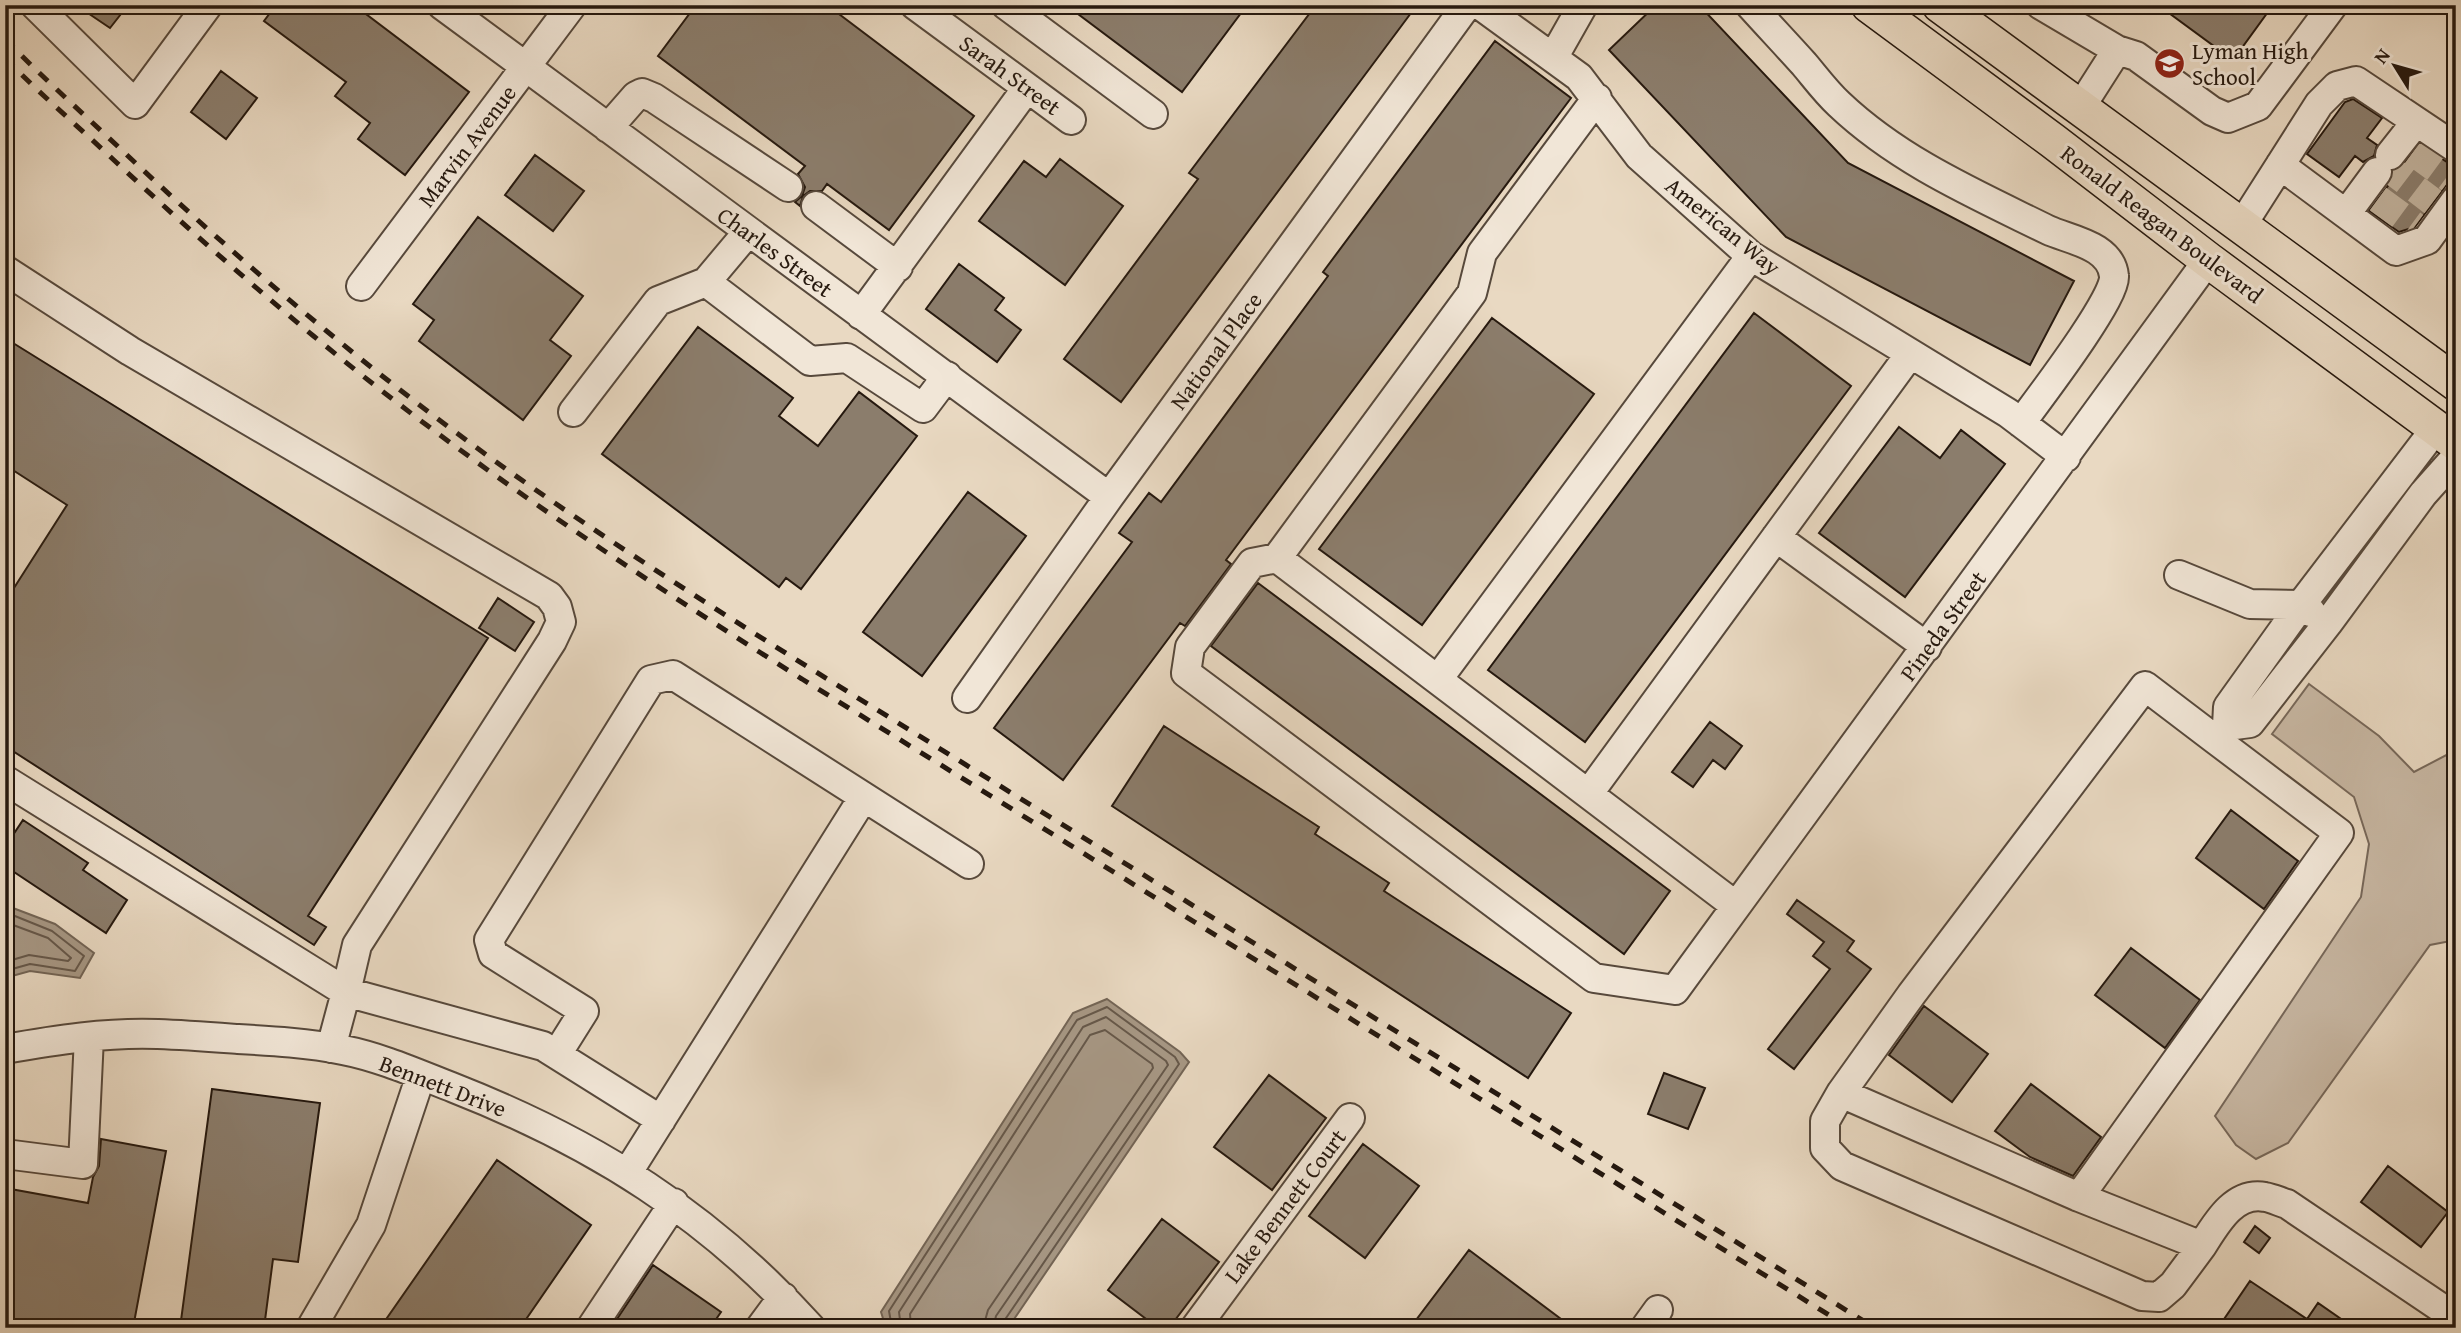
<svg xmlns="http://www.w3.org/2000/svg" width="2461" height="1333" viewBox="0 0 2461 1333" font-family="'Gentium Book Plus',serif">
  <rect width="100%" height="100%" fill="#e9d9c2"/>
  <filter id="stains"><feTurbulence type="fractalNoise" baseFrequency=".00286" numOctaves="4"/><feColorMatrix values="0 0 0 0 .2 0 0 0 0 .09 0 0 0 0 .02 0 0 0 .5 -.17"/></filter>
  <radialGradient id="worn" r=".72"><stop offset=".6" stop-color="#630" stop-opacity="0"/><stop offset="1" stop-color="#630" stop-opacity=".3"/></radialGradient>
  <path fill="#c8b8a4" stroke="#77685a" stroke-width="2" d="M2309,684l70,52 35,36 42,-22v190l-26,5 -142,198 -32,16 -20,-14 -21,-29 146,-219 8,-53 -15,-47 -82,-63z"/>
  <path fill="#a79885" stroke="#736556" stroke-width="2" d="M5,905l50,19 39,29 -14,25 -50,-7 -25,7z
    M1107,999l73,53 9,10 -181,266h-122l-5,-16 192,-299z"/>
  <g fill="none" stroke-linecap="round" stroke-linejoin="round">
    <path stroke="#66584a" stroke-width="2" d="M5,912l47,19 32,25 -9,15 -45,-7 -25,7
      M5,922l43,16 23,20 -3,3 -39,-6 -24,7
      M892,1328l-3,-17 188,-291 30,-13 68,50 4,7 -175,257 -2,7
      M901,1328l-2,-16 184,-285 23,-10 60,44 2,4 -172,251 -3,12
      M911,1328l-1,-14 180,-279 15,-5 47,34 1,4 -165,242 -5,18"/>
  </g>
  <path fill="#8b7d6c" stroke="#26190f" stroke-width="2" d="M76,5h52l-18,23z
    M276,5h97l-7,9 103,78 -64,83 -47,-36 12,-16 -35,-27 11,-14 -82,-61z
    M696,5h131l147,111 -85,114 -62,-46 -5,7h-12l-7,5 -3,10 -5,-4 7,-6 3,-9 -7,-13 7,-8 -147,-110z
    M1066,5h181l-65,87z
    M1316,5h85l10,8 -290,389 -57,-43 134,-180 -9,-6z
    M1656,5h43l149,158 226,118 -44,84 -244,-128 -177,-187z
    M2158,5h115l-40,55z
    M1495,41l76,57 -345,462 5,4 -46,62 -5,-3 -117,157 -69,-52 138,-186 -13,-9 30,-40 12,9 167,-226 -5,-4z
    M221,71l36,27 -31,41 -35,-27z
    M2353,99l29,19 -15,20 10,7 -3,11 -11,6 -8,-6 -16,21 -32,-23 38,-52z
    M2420,144l27,18 9,3v7l-41,55 -16,5 -30,-21 21,-28 3,-12 10,-6z
    M535,155l49,36 -31,40 -48,-36z
    M1060,159l63,47 -58,79 -86,-64 45,-60 22,16z
    M478,217l105,79 -33,44 21,16 -48,64 -104,-79 15,-21 -21,-16z
    M959,264l45,34 -9,12 26,20 -24,32 -71,-53z
    M1754,313l97,73 -266,356 -97,-72z
    M1492,318l102,76 -172,231 -103,-76z
    M698,327l95,71 -14,18 39,30 41,-54 58,44 -116,153 -15,-11 -7,9 -177,-133z
    M5,338l483,300 -180,278 18,11 -12,18 -309,-199v-144l62,-97 -62,-40z
    M1899,427l41,31 21,-28 44,34 -100,133 -86,-64z
    M968,492l58,44 -104,140 -59,-44z
    M1258,583l412,308 -46,63 -413,-308z
    M498,598l36,24 -19,29 -36,-23z
    M1710,722l32,24 -17,23 -12,-9 -20,27 -21,-15z
    M1164,726l155,101 -4,7 74,49 -5,8 187,122 -43,65 -416,-272z
    M2231,810l67,51 -34,48 -68,-51z
    M23,820l65,43 -5,7 44,30 -21,33 -101,-67v-19z
    M1797,900l57,41 -7,10 24,18 -77,100 -26,-20 62,-80 -17,-13 11,-14 -37,-28z
    M2131,948l69,52 -35,48 -70,-53z
    M1924,1006l64,48 -36,48 -63,-47z
    M1664,1073l41,15 -17,41 -40,-15z
    M1269,1075l57,43 -54,72 -58,-43z
    M2031,1084l70,53 -28,39 -43,-19 -35,-26z
    M212,1089l108,14 -22,159 -25,-3 -9,69h-84z
    M101,1139l65,12 -33,177h-128v-140l83,15 5,-26 6,-11z
    M1363,1144l56,42 -54,72 -56,-42z
    M497,1160l94,65 -71,103h-140z
    M2388,1166l60,46 -27,35 -60,-45z
    M1162,1219l57,43 -50,66h-11l-50,-38z
    M2255,1226l15,12 -11,15 -15,-11z
    M1469,1250l104,78h-163z
    M653,1265l68,47 -11,16h-99z
    M2250,1281l57,38 11,-16 36,25h-136z"/>
  <g fill="none" stroke-linecap="round" stroke-linejoin="round">
    <path stroke="#c2b39e" stroke-width="28" stroke-dasharray="28 14" stroke-linecap="butt" d="M2413,152l37,27
      M2383,164l50,38
      M2378,199l37,27"/>
    <defs>
      <path id="minor" d="M35,5l100,99 73,-99
        M442,5l667,492
        M915,5l156,115
        M1006,5l147,109
        M1480,5l99,72 60,79 112,100 257,157 58,44
        M1750,5c18,20 36,39 54,59 11,13 22,28 35,40 60,57 136,90 209,126 22,10 63,15 66,46 3,21 -77,125 -93,147
        M2041,5l76,45 19,6 76,55 16,7 30,-12 75,-101
        M1553,58l30,-53
        M2080,108l37,-58
        M608,128l28,-32 6,-3 12,5 134,89
        M2390,155l26,-33
        M2280,165l116,86 31,-11 29,-40
        M816,206l82,61
        M2346,214l31,-42
        M2242,225l77,-121 18,-18 19,-5 100,67
        M5,270l125,81 419,245 8,11 4,15 -9,19 -195,304 -11,47 -341,-212
        M706,282l104,79 37,-3 76,50 24,-32
        M361,286l211,-281
        M861,315l166,-227
        M573,412l85,-111 48,-19 42,-50
        M2436,428l-135,177 -73,102 -1,19 -11,14 123,93 -260,364 123,49c14,-22 32,-55 63,-49 7,1 15,5 22,7l169,114
        M1776,537l151,110
        M1277,558l195,-265 10,-40 115,-155
        M2179,575l71,29 51,1 10,7
        M1438,679l313,-423
        M967,698l142,-201 358,-492
        M2227,726l23,-3 78,-100 95,-129 33,-37
        M1589,793l321,-439
        M1736,906l-459,-348 -25,5 -62,84 -4,26 408,305 81,12 533,-730
        M331,1048l15,-56 197,54 118,74
        M5,1049c51,-9 102,-17 153,-15 27,1 53,3 80,5 35,2 70,4 105,11 37,7 75,24 111,38 140,55 255,127 357,240
        M557,1054l27,-43 -91,-57 -4,-14 162,-260 22,-5 296,189
        M1841,1093l70,-98 234,-309 71,54
        M5,1154l78,10 6,-127
        M628,1172l235,-374
        M2079,1197l-238,-104 -16,28v27l17,18 300,130 17,1 14,-12 29,-39
        M311,1328l60,-103 50,-150
        M591,1328l83,-125
        M760,1328l23,-31
        M1195,1328l155,-210
        M1645,1328l13,-18"/>
      <path id="major" d="M1869,5l184,136 155,119 248,183
        M1940,5l516,378"/>
    </defs>
    <use href="#minor" stroke="#57493c" stroke-width="32"/>
    <use href="#major" stroke="#26190f" stroke-width="38"/>
    <use href="#minor" stroke="#f1e6d7" stroke-width="28"/>
    <use href="#major" stroke="#e9d9c2" stroke-width="35"/>
    <path stroke="#26190f" stroke-width="5" stroke-dasharray="12 12" stroke-linecap="butt" d="M5,39c40,41 82,78 123,117 131,123 270,239 418,341 86,59 174,115 262,170l1067,661
      M5,58c36,37 75,70 112,105 95,88 192,173 295,251 125,95 257,181 390,265l1048,649"/>
  </g>
  <defs>
    <symbol id="school-disc" viewBox="-11 -11 22 22"><circle r="9.5" fill="#8f2418" stroke="#f1e6d7"/><path d="M0-5L7-2L0 1L-7-2ZM-4 1L0 2.5L4 1V4Q0 6-4 4Z" fill="#fff"/></symbol>
  </defs>
  <g fill-rule="evenodd">
    <use href="#school-disc" x="2152" y="46" width="35" height="35"/>
  </g>
  <g text-anchor="middle" stroke-width="6" stroke-linejoin="round" paint-order="stroke">
    <g font-size="23" fill="#26190f" stroke="#f1e6d7" text-anchor="start">
      <text x="2192" y="59">Lyman High<tspan x="2192" dy="26">School</tspan></text>
    </g>
    <g font-size="23" fill="#26190f" stroke="#f1e6d7">
      <text transform="translate(1010 75) rotate(36)" y="8">Sarah Street</text>
      <text transform="translate(467 146) rotate(-53)" y="8">Marvin Avenue</text>
      <text transform="translate(2162 224) rotate(37)" y="8">Ronald Reagan Boulevard</text>
      <text transform="translate(1723 226) rotate(39)" y="8">American Way</text>
      <text transform="translate(775 252) rotate(36)" y="8">Charles Street</text>
      <text transform="translate(1216 351) rotate(-54)" y="8">National Place</text>
      <text transform="translate(1943 626) rotate(-54)" y="8">Pineda Street</text>
      <text transform="translate(443 1086) rotate(21)" y="8">Bennett Drive</text>
      <text transform="translate(1285 1206) rotate(-53)" y="8">Lake Bennett Court</text>
    </g>
  </g>
  <rect width="2461" height="1333" fill="none" stroke="#e9d9c2" stroke-width="28"/>
  <rect x="7" y="7" width="2447" height="1319" fill="none" stroke="#26190f" stroke-width="3.5"/>
  <rect x="14" y="14" width="2433" height="1305" fill="none" stroke="#26190f" stroke-width="2"/>
  <g transform="translate(2395 66) rotate(307)" stroke="#f1e6d7" stroke-width="5" paint-order="stroke">
  <path d="M0-5L12 26L0 18L-12 26Z" fill="#26190f"/>
  <text y="-10" font-size="19" font-weight="bold" text-anchor="middle" fill="#26190f">N</text>
  </g>
  <rect width="100%" height="100%" filter="url(#stains)"/>
  <rect width="100%" height="100%" fill="url(#worn)"/>
</svg>
